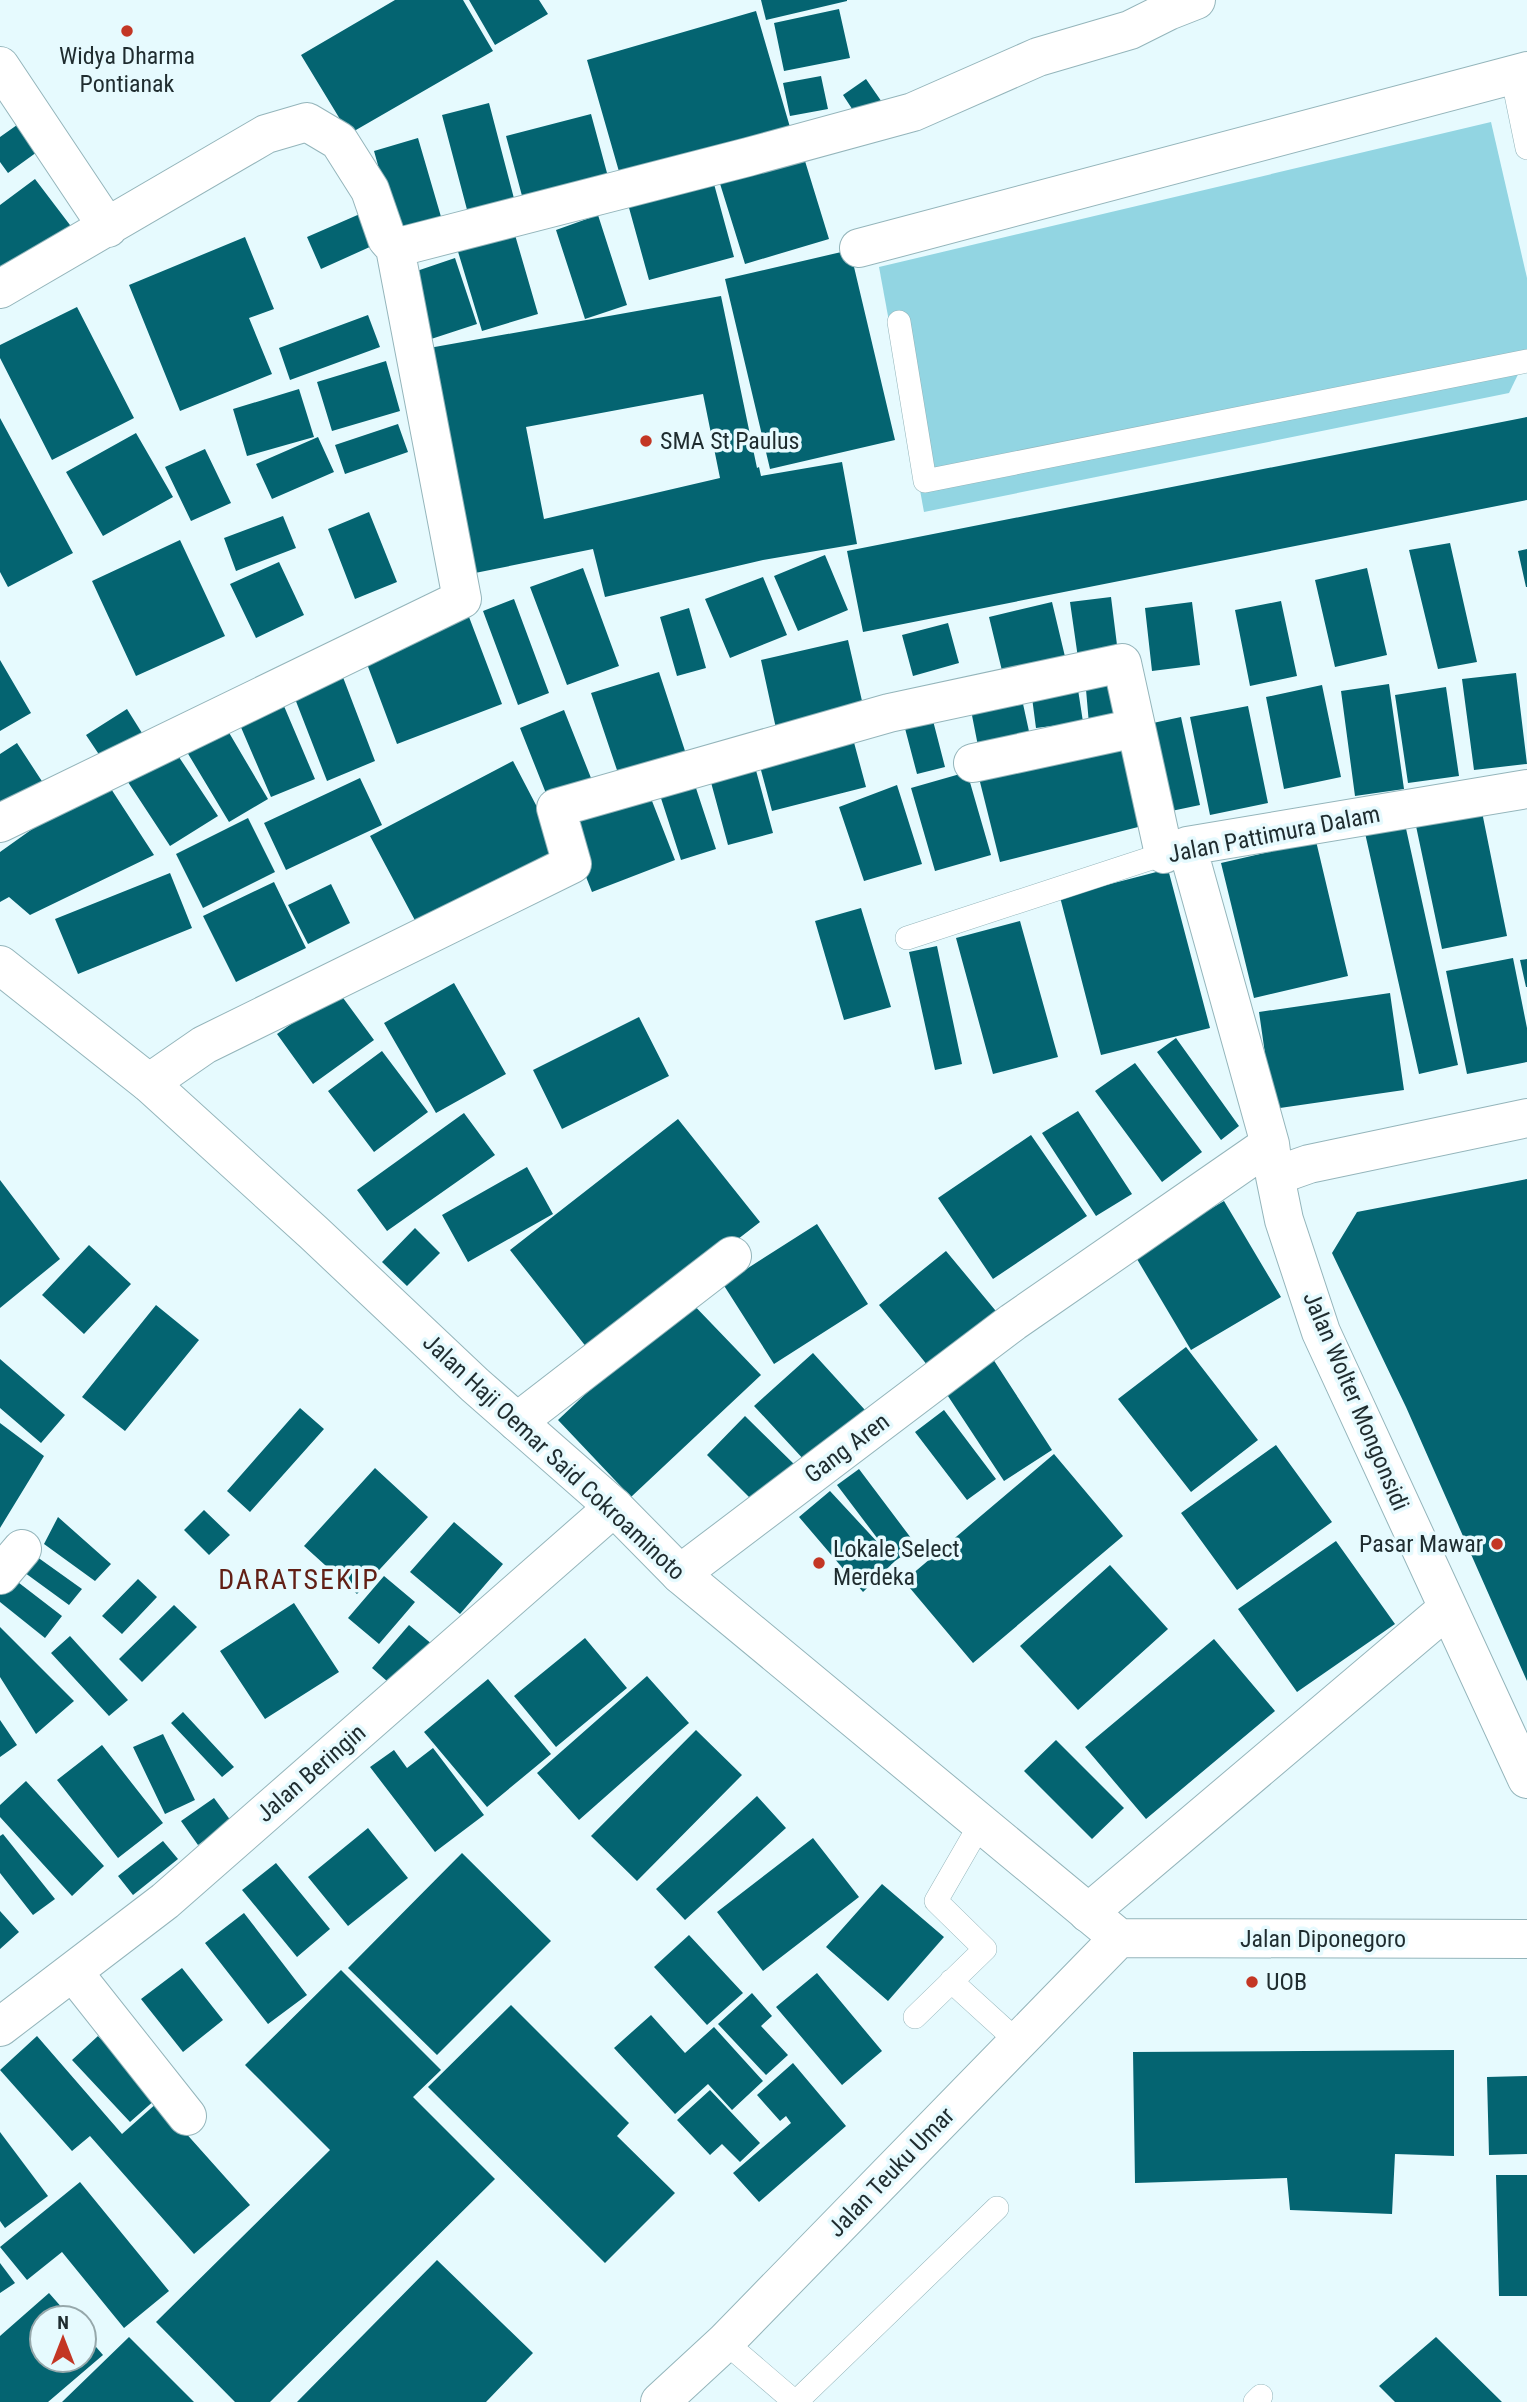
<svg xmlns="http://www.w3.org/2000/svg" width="1527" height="2402" viewBox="0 0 1527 2402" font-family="'Roboto Condensed',sans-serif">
  <rect width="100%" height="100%" fill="#e6fafe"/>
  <path fill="#92d5e2" d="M1491,122l36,156v78l-18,37 -585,119 -45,-245z"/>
  <path fill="#046471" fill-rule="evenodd" d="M395,0h68l30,51 -144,83 -48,-79z
    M469,0h70l9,14 -53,31z
    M761,0h86v1l-81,19z
    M839,9l11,49 -66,13 -10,-48z
    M756,11l36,123 -170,48 -35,-122z
    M821,76l7,33 -38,7 -7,-33z
    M866,79l20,29 -24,16 -19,-29z
    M489,103l28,107 -47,11 -28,-106z
    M591,114l19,70 -85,23 -19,-71z
    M17,125l20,27 -29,21 -8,-11v-25z
    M418,138l26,89 -45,13 -25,-89z
    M801,148l28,91 -84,25 -28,-90z
    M711,173l23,84 -85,23 -23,-83z
    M35,179l38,50 -73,53v-77z
    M369,210l14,31 -62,28 -14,-32z
    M598,215l29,90 -42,14 -29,-89z
    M513,228l25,86 -56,17 -26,-86z
    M245,237l29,72 -25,9 23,56 -92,37 -51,-126z
    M850,250l45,190 -125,29 -45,-190z
    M455,258l22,66 -52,17 -23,-65z
    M721,296l36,172 2,-1 2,9 81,-14 15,82 -94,16 -158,37 -12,-48 -118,24 -46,-225zM703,394l17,84 -176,41 -18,-92z
    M77,307l57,111 -82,42 -52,-102v-13z
    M368,315l12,32 -90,33 -11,-32z
    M386,361l14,50 -68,20 -15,-49z
    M299,389l15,48 -67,19 -14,-47z
    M1527,417v83l-664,132 -16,-81z
    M0,418l73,135 -65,34 -8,-15z
    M398,424l10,28 -63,22 -10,-29z
    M136,433l37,64 -70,39 -37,-64z
    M318,437l16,35 -62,27 -16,-35z
    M205,449l26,54 -40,18 -26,-54z
    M369,512l28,70 -42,17 -27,-70z
    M283,516l13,32 -60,23 -12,-33z
    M180,540l45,96 -89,40 -44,-95z
    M1450,543l27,119 -39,7 -29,-119z
    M1527,549v38h-1l-8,-36z
    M825,555l23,55 -50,21 -24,-55z
    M279,562l25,53 -48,23 -26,-54z
    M583,568l36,98 -52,19 -37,-98z
    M1367,568l20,87 -52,12 -20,-87z
    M763,577l24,58 -57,23 -25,-59z
    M1111,597l7,56 -40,5 -8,-56z
    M514,599l35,94 -31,12 -35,-94z
    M1281,601l16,75 -47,10 -15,-76z
    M1052,602l15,63 -63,14 -15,-62z
    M1192,602l8,63 -48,6 -7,-63z
    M689,608l17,60 -29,8 -17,-59z
    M466,609l36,95 -105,40 -36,-96z
    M948,623l11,40 -46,13 -11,-41z
    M848,640l17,74 -88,19 -16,-73z
    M0,660l31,53 -31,18z
    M341,672l34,89 -48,20 -35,-90z
    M659,672l28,85 -67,22 -29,-86z
    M1516,673l11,91 -53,6 -12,-91z
    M1124,674l4,47 -39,3 -4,-46z
    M1077,683l6,39 -47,6 -5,-38z
    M1389,684l15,105 -49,7 -14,-105z
    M1322,685l19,92 -57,12 -18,-92z
    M1446,687l13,89 -51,7 -13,-88z
    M1020,690l10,46 -52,10 -9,-46z
    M278,692l37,87 -44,18 -37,-86z
    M1248,706l20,97 -58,12 -20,-98z
    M127,709l15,24 -40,26 -16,-24z
    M930,709l15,58 -28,7 -15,-57z
    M564,710l31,78 -44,18 -31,-78z
    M1181,717l19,88 -43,9 -18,-88z
    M221,719l47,80 -39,23 -48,-80z
    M852,735l14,52 -94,24 -14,-52z
    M1124,737l22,88 -146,37 -22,-88z
    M17,743l32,49 -49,11v-49z
    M171,745l47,71 -48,30 -46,-70z
    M513,761l47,90 -142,75 -48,-90z
    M754,763l19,70 -45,12 -19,-70z
    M967,772l24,83 -56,16 -24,-83z
    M104,778l50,77 -124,60 -21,-18 -9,5v-50z
    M360,778l22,47 -96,45 -22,-47z
    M693,779l23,70 -35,11 -23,-71z
    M645,783l30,77 -83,32 -30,-76z
    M897,785l25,79 -58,17 -25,-74z
    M1482,812l25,124 -65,13 -26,-123z
    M248,818l27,54 -72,36 -27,-54z
    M1405,824l53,241 -39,9 -54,-241z
    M1316,841l32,135 -94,22 -33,-135z
    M1168,869l42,159 -109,27 -41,-158z
    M170,873l22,55 -114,46 -23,-55z
    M274,882l32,66 -70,34 -33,-66z
    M331,884l19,39 -42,21 -20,-39z
    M861,908l30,99 -47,13 -29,-99z
    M1020,921l38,136 -65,17 -37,-136z
    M937,946l25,118 -27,6 -26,-118z
    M1513,958l14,70v34l-60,12 -21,-103z
    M1527,959v28h-1l-6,-27z
    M454,983l52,91 -70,39 -52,-90z
    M338,991l36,49 -61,44 -36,-50z
    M1390,993l14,97 -131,19 -14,-97z
    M639,1017l30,59 -107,53 -29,-59z
    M1176,1038l63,88 -18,14 -64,-88z
    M382,1051l46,61 -54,40 -46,-61z
    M1135,1063l67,89 -40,30 -67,-91z
    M1078,1111l54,83 -36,22 -54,-83z
    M464,1113l31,42 -108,76 -30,-41z
    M678,1119l82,103 -169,131 -81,-103z
    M1031,1135l56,81 -94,63 -55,-81z
    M527,1167l26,47 -85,48 -26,-47z
    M1527,1179v502l-121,-274 -74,-154 25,-41z
    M0,1180l60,79 -60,49z
    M1224,1201l57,96 -90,53 -57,-96z
    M817,1224l51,80 -94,60 -51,-80z
    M415,1228l25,25 -33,33 -25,-24z
    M89,1245l42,39 -47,50 -42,-39z
    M946,1251l54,65 -68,55 -53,-66z
    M687,1298l74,77 -130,122 -73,-77z
    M156,1305l43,35 -74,91 -43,-34z
    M1186,1347l72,93 -67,52 -73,-93z
    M813,1353l52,57 -59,52 -52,-56z
    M0,1359l65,56 -24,28 -41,-35z
    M993,1359l59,91 -48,31 -60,-91z
    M300,1408l24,21 -74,83 -23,-21z
    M944,1410l52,69 -29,21 -52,-68z
    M745,1416l51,50 -39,39 -50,-50z
    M0,1423l44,33 -44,72z
    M1276,1445l56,77 -95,68 -56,-77z
    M1054,1454l69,82 -150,127 -69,-82z
    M375,1468l53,49 -71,77 -53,-48z
    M859,1469l58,77 -22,15 -32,31 -64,-75 31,-26 63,68 -56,-74z
    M204,1510l26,25 -21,20 -25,-25z
    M58,1517l53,47 -16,17 -51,-37z
    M454,1522l49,42 -43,50 -50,-42z
    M1336,1541l59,83 -98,68 -59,-83z
    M33,1554l49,35 -13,16 -48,-35z
    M1110,1565l58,64 -90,81 -58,-64z
    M10,1576l52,40 -17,22 -45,-36v-14z
    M384,1576l31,26 -36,42 -31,-26z
    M138,1579l19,18 -35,37 -20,-18z
    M294,1603l45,69 -74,47 -45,-68z
    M174,1605l23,22 -55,55 -23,-23z
    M409,1625l24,20 -38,43 -23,-20z
    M0,1627l74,74 -38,33 -36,-57z
    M70,1636l58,64 -19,16 -58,-63z
    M585,1638l42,50 -71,59 -42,-51z
    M1214,1639l61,72 -129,108 -61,-72z
    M647,1676l42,47 -110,97 -42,-47z
    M488,1679l63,75 -64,53 -63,-75z
    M183,1712l51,55 -12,10 -51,-54z
    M0,1720l17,25 -17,12z
    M696,1730l46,45 -105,106 -46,-45z
    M163,1734l32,66 -30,14 -32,-67z
    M1056,1740l68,68 -32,31 -68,-68z
    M102,1745l61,78 -45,35 -61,-78z
    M433,1748l51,67 -49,37 -65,-85 24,-17 13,18z
    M26,1781l78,85 -32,30 -72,-79v-12z
    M757,1796l29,32 -101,92 -29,-31z
    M214,1798l17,23 -33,24 -17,-24z
    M368,1828l40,50 -60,48 -40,-49z
    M3,1834l52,65 -22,16 -33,-42v-37z
    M813,1838l46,59 -96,74 -46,-59z
    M163,1841l15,18 -45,36 -15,-19z
    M462,1853l89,88 -114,114 -89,-87z
    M276,1863l54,66 -33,28 -55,-67z
    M882,1884l62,53 -56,64 -62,-54z
    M0,1911l19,21 -19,17z
    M244,1913l63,82 -39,29 -63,-81z
    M689,1935l54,58 -36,32 -53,-58z
    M182,1968l41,52 -40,32 -42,-53z
    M341,1970l100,100 -28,27 82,82 -225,223h-35l-79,-80 174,-172 -85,-85z
    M817,1973l65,78 -40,34 -66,-78z
    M752,1993l20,23 -11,10 27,29 -22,20 -48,-51z
    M511,2005l118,118 -12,13 58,57 -70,70 -177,-176z
    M651,2015l34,38 29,-26 49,54 -31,29 -24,-26 -33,30 -61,-66z
    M37,2036l85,98 36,-32 92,103 -56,49 -104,-118 -18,15 -72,-81z
    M98,2036l58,63 -26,23 -58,-62z
    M1454,2050v106l-59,-2 -3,60 -102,-4 -3,-32 -152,5 -2,-131z
    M793,2063l53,63 -87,76 -26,-29 58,-50 -5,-7 -6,5 -23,-26z
    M1527,2076v78l-38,1 -2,-78z
    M710,2090l50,53 -20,19 -18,-18 -12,11 -33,-35z
    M0,2132l48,64 -43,32 -5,-7z
    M1496,2175h31v121h-28z
    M80,2182l89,109 -45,37 -62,-76 -35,28 -27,-33z
    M437,2260l96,93 -47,49h-189z
    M0,2263l15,20 -15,10z
    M49,2293l22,25h-29v42h42v-27l19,22 -55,47h-48v-66z
    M129,2337l65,65h-132z
    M1436,2337l66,65h-107l-16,-16z"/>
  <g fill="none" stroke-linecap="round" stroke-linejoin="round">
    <defs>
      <path id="lane" d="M1512,75l15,73
        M899,322l26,159 602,-120
        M907,938l266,-87
        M951,1981l67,61
        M915,2017l70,-68 -49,-48 45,-78
        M725,2342l70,60
        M796,2402l201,-194
        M1255,2402l6,-6"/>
      <path id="street" d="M0,66l108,162
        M859,248l668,-177
        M0,289l266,-155 41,-12 32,19 31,49 17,49 8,9 353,-91 165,-45 125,-55 92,-27 38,-19 28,-11
        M973,763l163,-35
        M0,823l462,-224 -67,-351
        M149,1083l55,-38 368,-181 -16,-56 333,-95 233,-50 42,191
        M1527,1118l-218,46 -34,12 9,44 37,112 206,447
        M1273,1167l-3,-23 -83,-298 340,-57
        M517,1422l215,-166
        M680,1574l333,-252 257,-178
        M0,1575l22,-26
        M1088,1913l359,-304
        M73,1972l114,144
        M0,2027l165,-126 449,-394"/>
      <path id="secondary" d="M0,965l149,118 165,150 161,152 139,122 66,67 439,364
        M1119,1938l408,1
        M660,2402l65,-60 394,-404"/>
    </defs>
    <use href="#lane" stroke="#94b5bb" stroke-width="24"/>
    <use href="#street" stroke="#94b5bb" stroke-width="40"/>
    <use href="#secondary" stroke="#94b5bb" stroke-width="40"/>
    <use href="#lane" stroke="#fff" stroke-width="23"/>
    <use href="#street" stroke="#fff" stroke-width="38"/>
    <use href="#secondary" stroke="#fff" stroke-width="38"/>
  </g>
  <g fill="#c33624" stroke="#e6fafe" stroke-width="2.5">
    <circle cx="127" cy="31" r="7"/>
    <circle cx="646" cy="441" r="7"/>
    <circle cx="1497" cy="1544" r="7"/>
    <circle cx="819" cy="1563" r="7"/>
    <circle cx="1252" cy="1982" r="7"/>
  </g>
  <g text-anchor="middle" stroke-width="7" stroke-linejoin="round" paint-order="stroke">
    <g font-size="24" fill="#1f2c2f" stroke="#e6fafe" text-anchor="start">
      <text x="127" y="64" text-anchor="middle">Widya Dharma<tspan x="127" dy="28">Pontianak</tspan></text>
      <text x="660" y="449">SMA St Paulus</text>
      <text x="1483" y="1552" text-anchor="end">Pasar Mawar</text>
      <text x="833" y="1557">Lokale Select<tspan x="833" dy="28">Merdeka</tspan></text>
      <text x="1266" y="1990">UOB</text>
    </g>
    <g font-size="24" fill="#1f2c2f" stroke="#e6fafe">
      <text transform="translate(1274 834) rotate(-11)" y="8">Jalan Pattimura Dalam</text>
      <text transform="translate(1356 1401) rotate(67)" y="8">Jalan Wolter Mongonsidi</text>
      <text transform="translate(847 1448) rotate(-37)" y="8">Gang Aren</text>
      <text transform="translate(554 1457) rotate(43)" y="8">Jalan Haji Oemar Said Cokroaminoto</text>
      <text transform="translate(311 1773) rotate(-41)" y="8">Jalan Beringin</text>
      <text x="1323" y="1947">Jalan Diponegoro</text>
      <text transform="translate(891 2172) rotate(-46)" y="8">Jalan Teuku Umar</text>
    </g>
    <g font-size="28" letter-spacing="2" fill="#621f15" stroke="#e6fafe">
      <text x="299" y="1589">DARATSEKIP</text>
    </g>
  </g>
  <g transform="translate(63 2339)"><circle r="33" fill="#e6fafe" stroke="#96a8ab" stroke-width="2"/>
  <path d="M0-5L12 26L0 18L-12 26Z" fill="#c33624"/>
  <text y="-10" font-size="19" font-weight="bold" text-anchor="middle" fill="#1f2c2f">N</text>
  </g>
</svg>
